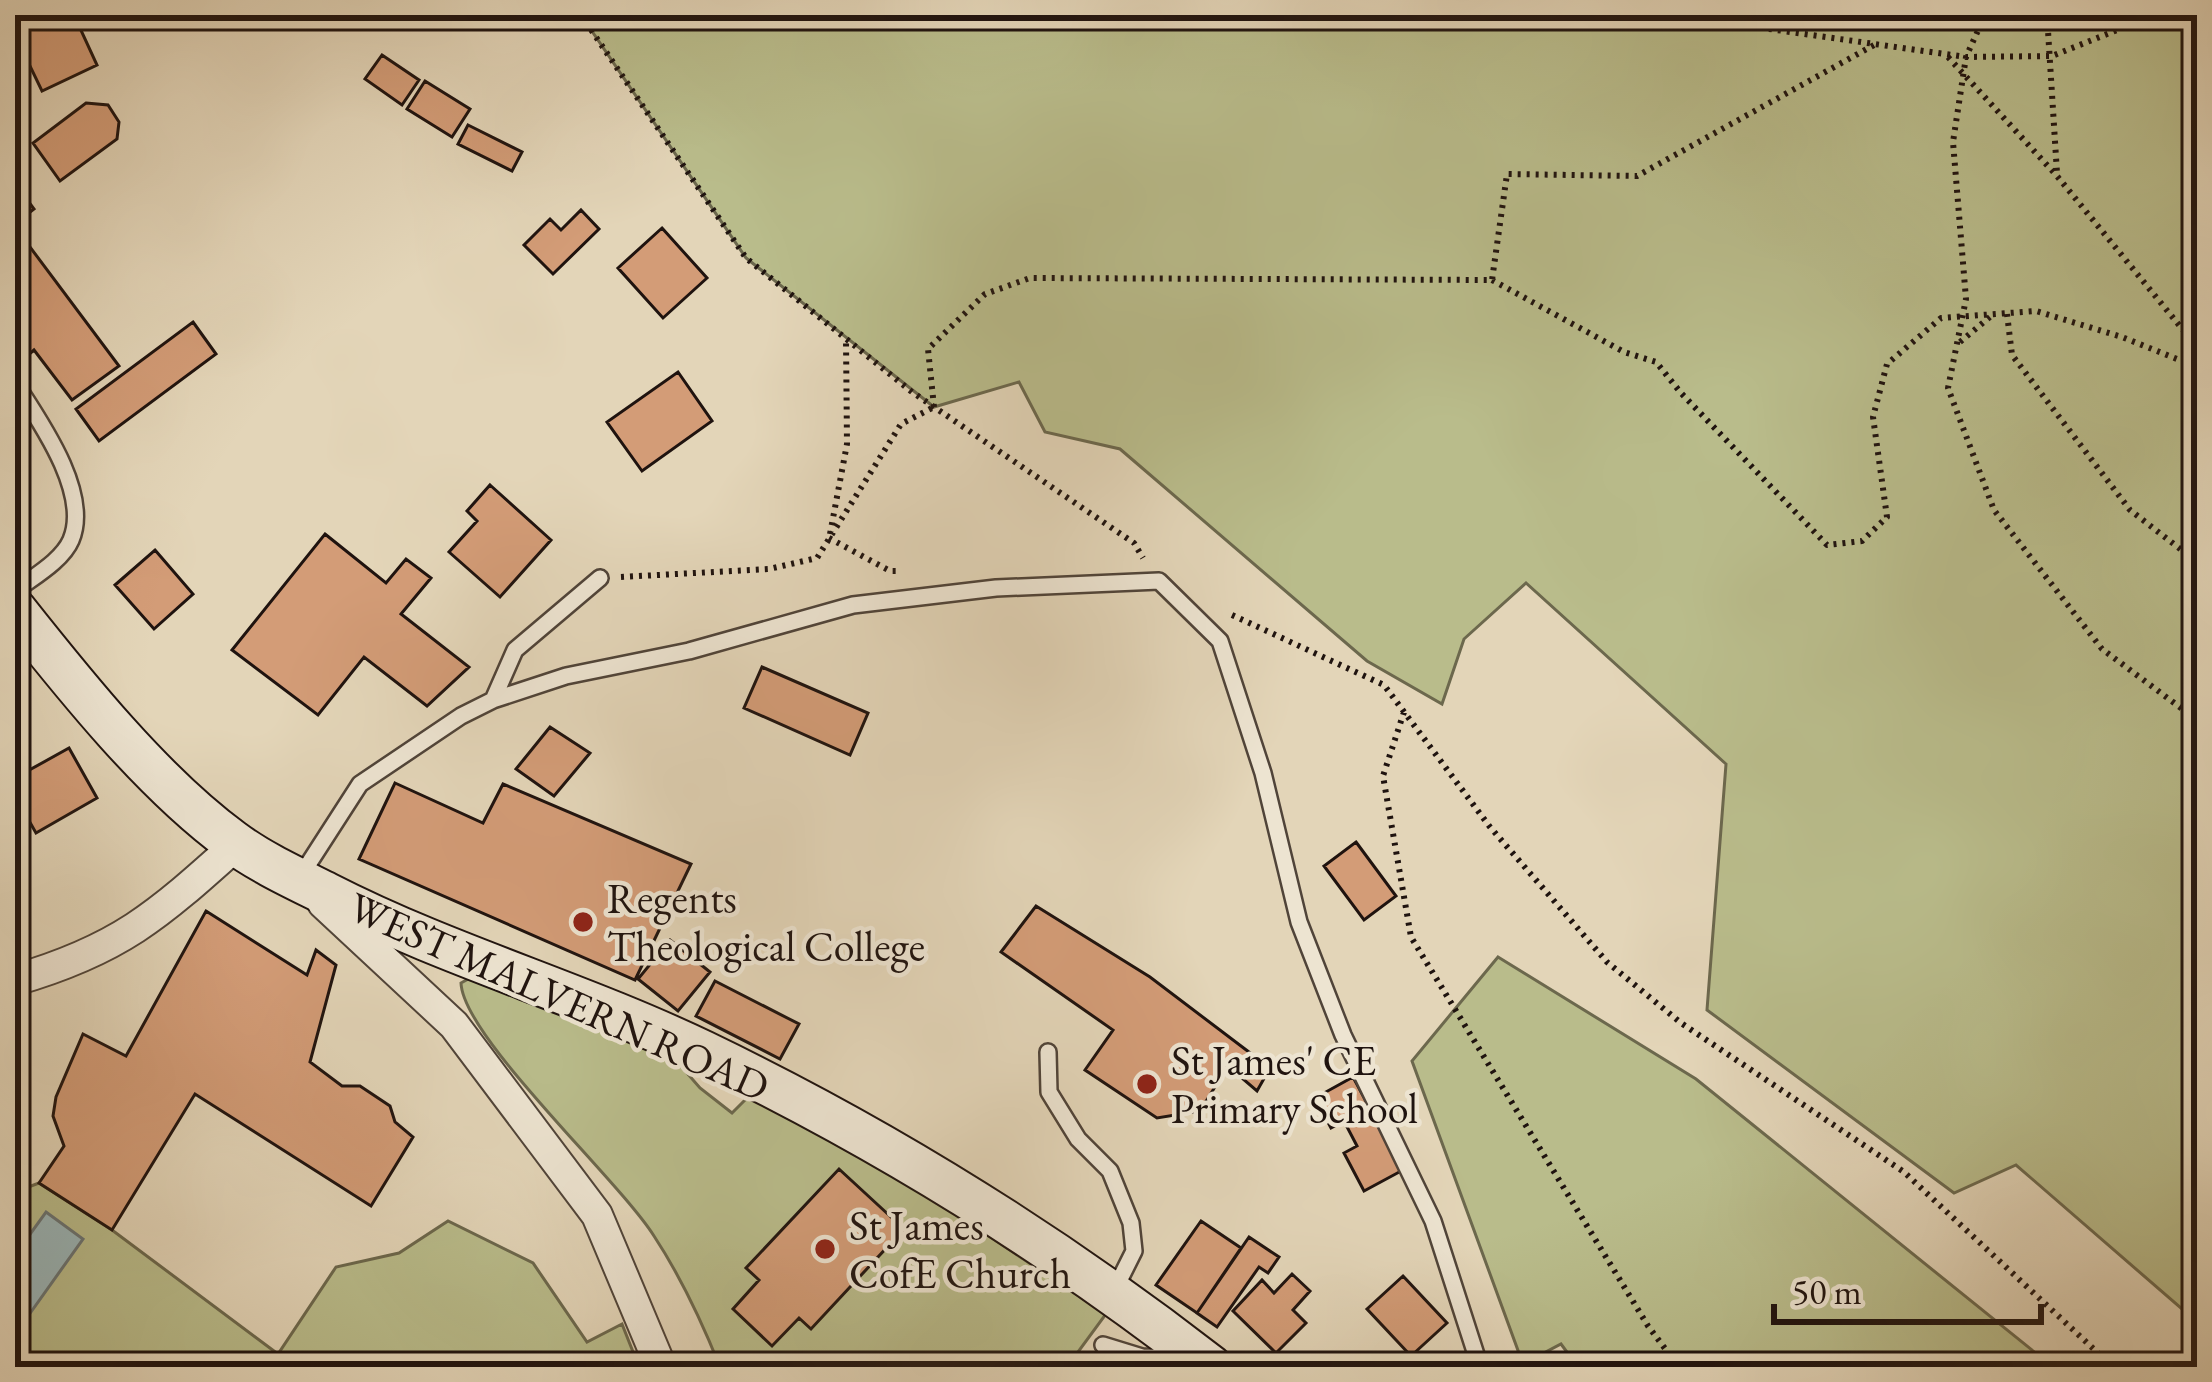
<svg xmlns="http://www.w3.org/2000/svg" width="2212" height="1382" viewBox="0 0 2212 1382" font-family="'EB Garamond',serif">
  <rect width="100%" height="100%" fill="#e3d5b8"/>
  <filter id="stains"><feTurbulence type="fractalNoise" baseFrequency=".00167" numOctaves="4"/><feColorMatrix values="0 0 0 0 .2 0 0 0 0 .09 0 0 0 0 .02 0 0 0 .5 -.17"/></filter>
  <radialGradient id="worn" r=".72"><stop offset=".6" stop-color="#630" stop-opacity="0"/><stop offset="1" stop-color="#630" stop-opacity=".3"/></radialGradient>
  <path fill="#b9bc8b" stroke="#6c684d" stroke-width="3" d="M581,15h1616v1307l-181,-157 -62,28 -247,-183 19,-246 -200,-181 -62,56 -22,65 -75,-43 -247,-212 -75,-17 -26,-50 -85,25 -188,-149z
    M1498,957l198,122 357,288h-475l-17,-23 -38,20 -111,-303z
    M470,978l203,79 27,31 32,25 19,-19 125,67 230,153 -39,53h-347c-18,-45 -39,-90 -66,-131 -37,-58 -191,-199 -193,-253z
    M39,1183l73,47 166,124 58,-87 63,-14 49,-32 85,42 54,79 35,-18 17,43h-624v-175z"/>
  <path fill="#9ab6b9" stroke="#697575" stroke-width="3" d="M46,1212l37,27 -57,80 -11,-8v-56z"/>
  <path fill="#d39c77" stroke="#1f130f" stroke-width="3" d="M25,15h49l23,50 -55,26 -27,-56v-15z
    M382,55l37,25 -17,25 -37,-26z
    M425,81l45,28 -18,28 -45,-28z
    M86,103l22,2 11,17 -2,17 -57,42 -27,-38z
    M468,125l54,27 -10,19 -54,-27z
    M17,186l17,23 -19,15v-36z
    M581,210l18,19 -46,45 -29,-29 26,-26 11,11z
    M15,227l104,139 -47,34 -38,-50 -7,6 -12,-16v-25l9,-7 -9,-12z
    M662,228l45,50 -44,40 -45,-50z
    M193,322l23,32 -117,87 -23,-32z
    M678,372l34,49 -70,50 -35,-49z
    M490,485l61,55 -51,57 -51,-45 28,-31 -10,-10z
    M325,534l61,49 20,-24 25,19 -30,36 68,53 -42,39 -63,-49 -46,58 -86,-65z
    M155,550l38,44 -39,35 -39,-44z
    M762,667l106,46 -18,42 -106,-47z
    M550,727l40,26 -36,43 -38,-27z
    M69,748l28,50 -61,35 -21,-37v-18z
    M395,783l88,40 20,-39 188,80 -56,116 -276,-121z
    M1356,842l40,54 -32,24 -40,-54z
    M1036,906l114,71 120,91 -13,23 -29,-25 -28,45 -43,7 -72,-48 28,-40 -112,-78z
    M206,911l101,64 9,-25 20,15 -26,97 32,24h18l30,20 5,16 18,15 -42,69 -176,-112 -83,136 -73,-47 25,-37 -11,-30 3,-19 27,-63 43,22z
    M670,940l40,32 -32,39 -40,-32z
    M715,981l84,43 -19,35 -84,-43z
    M1353,1077l50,93 -39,21 -20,-38 13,-7 -13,-25 -13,7 -16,-30z
    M839,1169l65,60 -93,100 -12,-11 -27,28 -39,-37 26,-29 -13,-12z
    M1201,1221l40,27 -44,65 -41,-28z
    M1249,1237l30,20 -11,16 -9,-6 -42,60 -20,-14z
    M1292,1274l18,17 -17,19 13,13 -30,30 -43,-42 29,-31 12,13z
    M1403,1276l44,47 -36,33 -44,-47z"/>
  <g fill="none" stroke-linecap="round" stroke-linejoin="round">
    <defs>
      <path id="service" d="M15,383c24,37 76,110 56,157 -9,21 -38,37 -56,51
        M493,700l22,-50 85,-72
        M300,877l60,-93 101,-68 32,-16 73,-24 123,-25 164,-46 143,-17 163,-7 61,60 43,132 36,149 44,113 90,186 47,146
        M1048,1052l1,40 29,47 32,32 21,52 3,28 -19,38
        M1103,1345l39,12 43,1"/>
      <path id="minor" d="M323,903l131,122 143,190 64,152
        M15,980c104,-30 142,-64 221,-135"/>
      <path id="secondary" d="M15,610c61,77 138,173 217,231 28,21 63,37 95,53 121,62 253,99 376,158 179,86 351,193 508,315"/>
    </defs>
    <use href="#service" stroke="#504439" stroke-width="20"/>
    <use href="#minor" stroke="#504439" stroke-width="34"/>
    <use href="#secondary" stroke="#1f130f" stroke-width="46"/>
    <path stroke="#1f130f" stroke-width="6" stroke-dasharray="3 6" stroke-linecap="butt" d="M581,15l165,243 166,134 222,151 9,15
      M1671,15l295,42 86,-1 103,-41
      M1985,15l-19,42 -13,85 13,157 -18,89 46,122 108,139 95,71
      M2047,15l10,158
      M1948,57l109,119 140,171
      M1492,280l132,72 32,10 25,31 146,152 35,-4 25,-24 -14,-100 14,-53 54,-46 95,-7 86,26 75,30
      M2007,314l5,41 118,155 67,52
      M1960,342l31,-26
      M934,407l-6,-58 57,-55 45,-16 462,2 15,-106 130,2 237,-131
      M830,534l17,-90 -1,-105
      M829,538l61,33h11
      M621,577l148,-8 48,-11 84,-134 33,-17
      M1232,615l152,70 106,142 117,135 74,61 223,149 209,195
      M1404,712l-21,64 28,161 237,389 31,41"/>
    <use href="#service" stroke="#ede4d1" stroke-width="15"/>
    <use href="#minor" stroke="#ede4d1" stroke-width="30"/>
    <use href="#secondary" stroke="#ede4d1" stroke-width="42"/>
  </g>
  <g fill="#8f2418" stroke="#ede4d1" stroke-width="4.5">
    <circle cx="583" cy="922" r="12"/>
    <circle cx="1147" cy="1084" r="12"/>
    <circle cx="825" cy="1249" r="12"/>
  </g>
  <g text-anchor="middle" stroke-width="9" stroke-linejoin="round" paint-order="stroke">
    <g font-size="42" fill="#1f130f" stroke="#ede4d1" text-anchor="start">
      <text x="607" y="913">Regents<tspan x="607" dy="48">Theological College</tspan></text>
      <text x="1171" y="1075">St James' CE<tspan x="1171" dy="48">Primary School</tspan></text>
      <text x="849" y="1240">St James<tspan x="849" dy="48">CofE Church</tspan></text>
    </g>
    <g font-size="42" fill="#1f130f" stroke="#ede4d1">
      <text transform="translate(559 996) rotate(24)" y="15">WEST MALVERN ROAD</text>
    </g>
  </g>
  <rect width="2212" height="1382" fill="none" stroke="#e3d5b8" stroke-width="60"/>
  <rect x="18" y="18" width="2176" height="1346" fill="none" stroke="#1f130f" stroke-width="6"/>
  <rect x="30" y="30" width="2152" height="1322" fill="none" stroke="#1f130f" stroke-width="3"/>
  <path d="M1774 1304v18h267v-18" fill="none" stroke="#1f130f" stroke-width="6"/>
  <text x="1792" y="1304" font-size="36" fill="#1f130f" stroke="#ede4d1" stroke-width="9" paint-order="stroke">50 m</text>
  <rect width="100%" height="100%" filter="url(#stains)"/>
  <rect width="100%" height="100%" fill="url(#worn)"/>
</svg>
